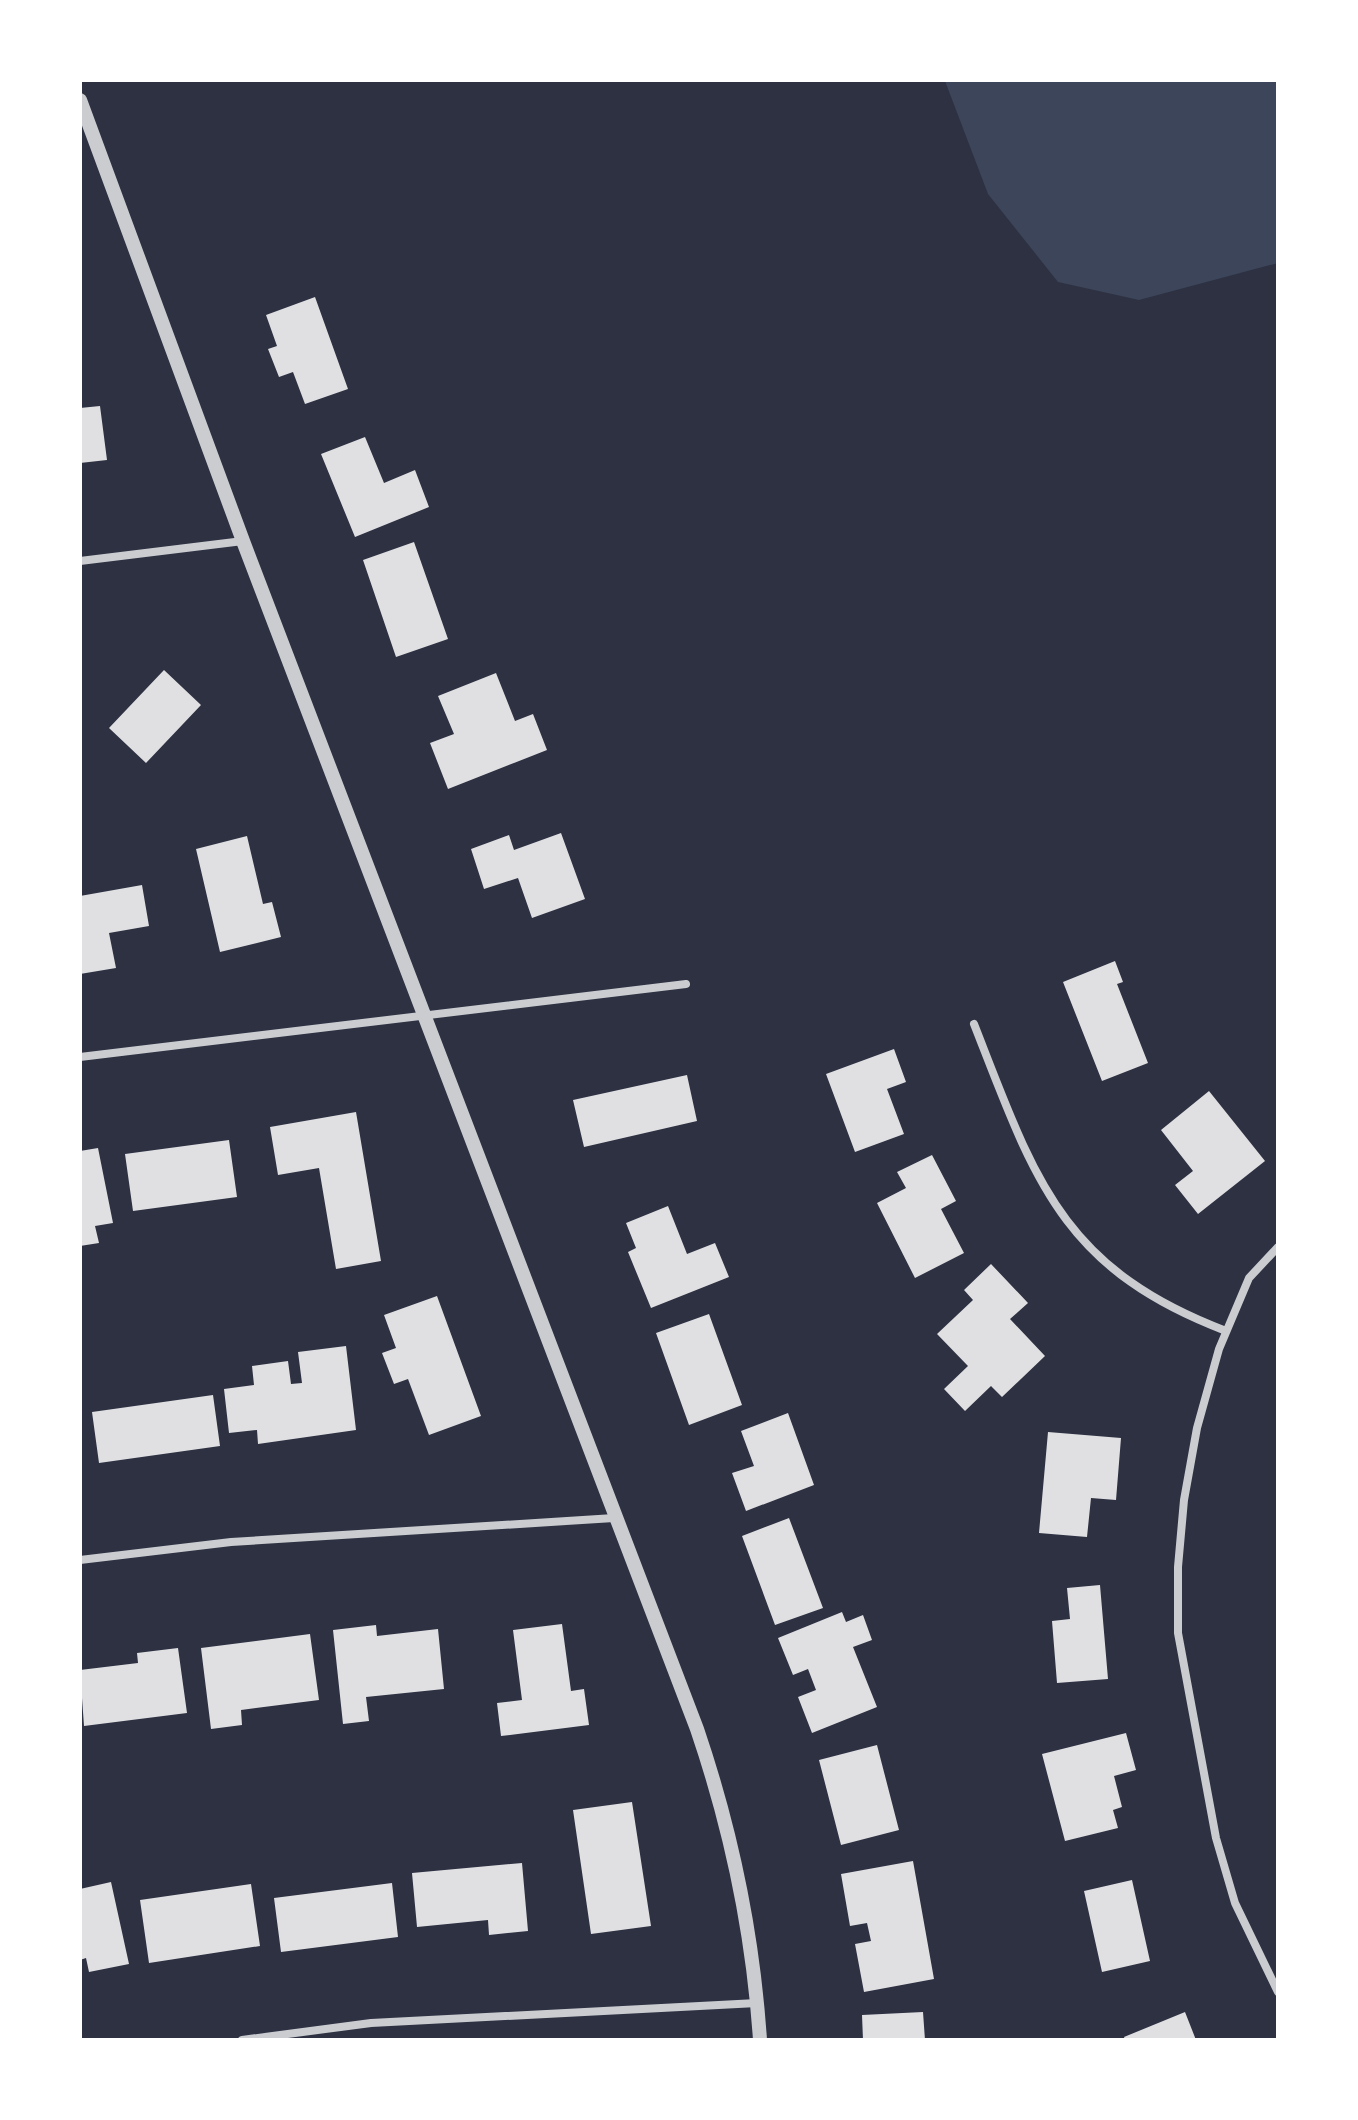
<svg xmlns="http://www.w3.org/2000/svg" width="1358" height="2120" viewBox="0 0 1358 2120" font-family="'Noto Serif',serif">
  <rect width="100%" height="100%" fill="#2d3142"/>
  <path fill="#3c4559" d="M1278,80v183l-139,37 -81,-18 -70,-88 -43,-113z"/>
  <path fill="#e0e0e3" d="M315,297l33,92 -43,15 -12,-32 -14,5 -11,-28 9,-3 -11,-31z
    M100,406l7,54 -27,3v-55z
    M365,437l19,46 31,-13 14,37 -74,30 -34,-83z
    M414,542l34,97 -52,18 -33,-97z
    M164,670l37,35 -55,58 -37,-35z
    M496,673l19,48 18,-7 14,36 -99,39 -18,-46 24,-9 -16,-38z
    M561,833l24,66 -53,19 -14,-40 -34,11 -13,-40 38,-14 5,15z
    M247,836l16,68 9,-2 9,35 -61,15 -24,-103z
    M142,885l7,41 -40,7 7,35 -36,6v-78z
    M1115,961l8,21 -6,2 31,79 -46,18 -39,-99z
    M894,1049l12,33 -19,7 17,45 -49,18 -29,-78z
    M687,1075l10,46 -113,26 -11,-47z
    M1209,1091l56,70 -67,53 -23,-29 18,-14 -32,-41z
    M356,1112l25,149 -45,8 -17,-101 -41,7 -8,-48z
    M229,1140l8,57 -104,14 -8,-57z
    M98,1148l15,75 -18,3 4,17 -19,3v-95z
    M932,1155l24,46 -15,8 23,44 -49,25 -38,-75 29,-15 -9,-16z
    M668,1206l19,48 28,-11 14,34 -78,31 -23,-56 8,-4 -10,-25z
    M991,1264l37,39 -18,16 35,37 -43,41 -11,-11 -26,25 -21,-22 24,-23 -31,-32 36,-34 -9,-10z
    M437,1296l44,120 -52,19 -21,-56 -14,5 -12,-31 14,-5 -12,-33z
    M709,1314l33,91 -53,20 -33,-92z
    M346,1346l10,84 -98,14 -1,-14 -28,3 -5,-44 30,-4 -2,-19 36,-5 3,23 11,-1 -4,-31z
    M213,1395l7,51 -121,17 -7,-51z
    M788,1413l26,72 -68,26 -14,-38 22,-7 -13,-35z
    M1048,1432l73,6 -5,62 -25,-2 -4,39 -48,-4z
    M789,1518l34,90 -48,17 -33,-89z
    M1100,1585l8,94 -51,4 -5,-62 18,-2 -3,-31z
    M842,1612l4,10 17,-7 9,25 -19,7 24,60 -65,26 -14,-36 18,-7 -8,-21 -15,6 -15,-37z
    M562,1624l9,67 13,-2 5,36 -88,11 -4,-33 25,-3 -9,-70z
    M376,1625l1,11 61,-7 6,60 -78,8 3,24 -26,3 -10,-94z
    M310,1634l9,66 -78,10 1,15 -31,4 -10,-81z
    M178,1648l9,65 -103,13 -4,-56 58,-7 -1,-10z
    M1126,1733l10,37 -22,6 8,31 -9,3 5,18 -53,13 -23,-87z
    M877,1745l22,85 -58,15 -22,-85z
    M632,1802l19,124 -60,8 -18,-124z
    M913,1861l21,118 -70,13 -9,-48 16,-3 -4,-18 -17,3 -9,-52z
    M522,1863l6,68 -39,4 -1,-15 -71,7 -5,-54z
    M1132,1880l18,81 -48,11 -18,-81z
    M111,1882l18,82 -40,8 -3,-14 -6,2v-71z
    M392,1883l6,54 -117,15 -7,-54z
    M251,1884l9,62 -111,17 -9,-63z
    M923,2012l2,28h-62l-1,-25z
    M1185,2012l11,28h-71l-1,-3z"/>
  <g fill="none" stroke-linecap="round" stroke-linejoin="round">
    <path stroke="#caccd0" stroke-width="8" d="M80,561l163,-20
      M974,1024c60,153 86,244 252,307
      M80,1057l606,-73
      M1278,1247l-29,31 -30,71 -22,79 -13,72 -6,67v66l38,205 19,65 43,89
      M80,1560l151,-18 383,-24
      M242,2040l129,-17 386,-20"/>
    <path stroke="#caccd0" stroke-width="14" d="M80,100l163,441 454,1188c34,100 56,205 63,311"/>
  </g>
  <rect width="1358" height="2120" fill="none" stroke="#ffffff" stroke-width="164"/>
</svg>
